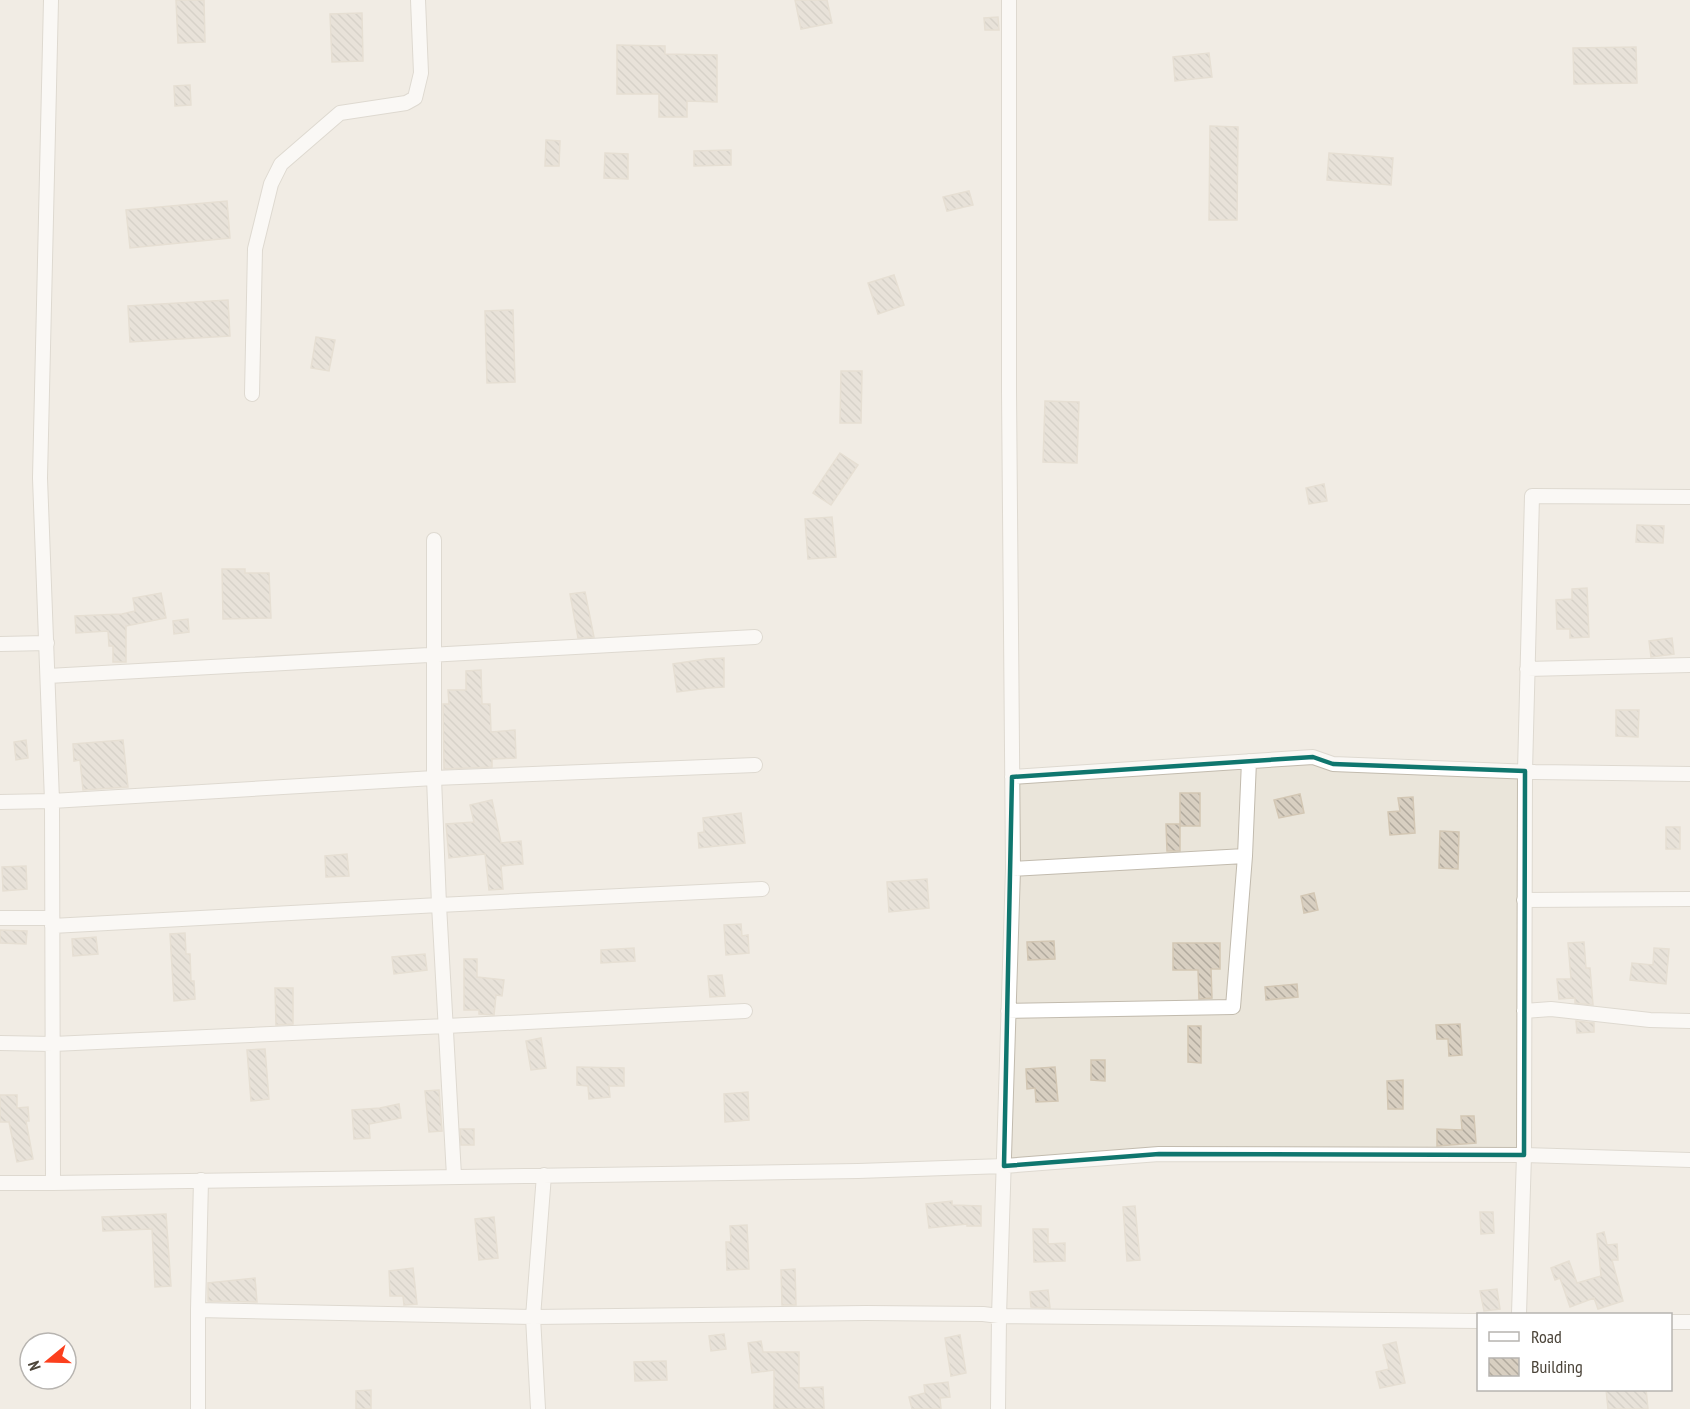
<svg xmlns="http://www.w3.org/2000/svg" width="1690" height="1409" viewBox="0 0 1690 1409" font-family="'PT Sans Narrow',sans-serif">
  <defs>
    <pattern id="building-back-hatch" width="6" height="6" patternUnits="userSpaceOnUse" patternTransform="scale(1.5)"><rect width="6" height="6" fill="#d8cfc1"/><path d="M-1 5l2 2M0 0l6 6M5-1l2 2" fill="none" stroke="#b1aa9e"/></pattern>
  </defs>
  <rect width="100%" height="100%" fill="#f6f3ec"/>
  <path fill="#eae5da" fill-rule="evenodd" d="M0,0h1690v1409h-1690zM1478,1314h192v76h-192zM30,1343h36v36h-36z"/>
  <path fill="url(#building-back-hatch)" stroke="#d3c7b4" stroke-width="1.5" d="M176,0h28l1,42 -27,1z
    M795,0h32l5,23 -31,6z
    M362,13l1,48 -31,1 -2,-48z
    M998,17l1,13h-14l-1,-12z
    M617,45l48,1v8l52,1v47l-30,-1v16h-28v-23h-42z
    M1636,47l1,36 -63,1 -1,-36z
    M1209,53l3,24 -37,4 -2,-24z
    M190,85l1,20 -16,1 -1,-20z
    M1210,126l28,1 -1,93h-28z
    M546,140l14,1 -1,25h-14z
    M731,150v15l-37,1v-15z
    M605,153l23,1v25l-24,-1z
    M1329,153l64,5 -2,27 -64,-5z
    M969,191l4,14 -26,6 -4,-14z
    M227,201l3,37 -100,10 -4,-38z
    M894,275l10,30 -26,9 -10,-31z
    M228,300l2,36 -100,6 -2,-36z
    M513,310l2,72 -28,1 -2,-72z
    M316,337l19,3 -6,31 -18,-3z
    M841,371h21l-1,52h-21z
    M1045,401l34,1 -2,61 -34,-1z
    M840,453l18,12 -27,40 -18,-12z
    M1324,484l3,17 -18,3 -3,-16z
    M832,517l4,40 -28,2 -3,-40z
    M1637,525l27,1 -1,17 -27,-1z
    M222,569h23v4h24l2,45 -48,1z
    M1587,588l2,49 -19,1v-9h-13l-1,-29 16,-1v-10z
    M585,592l9,45 -16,1 -8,-44z
    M161,593l5,25 -40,8v36h-13v-16h-4l-1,-15 -32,2 -1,-17 47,-2 13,-3 -2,-13z
    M188,619l1,13 -15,2 -1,-13z
    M1672,638l2,16 -23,3 -2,-16z
    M724,658v29l-15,1 -32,4 -4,-28 33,-5z
    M481,670l1,34h8l1,28 24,-2 1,28 -24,1v8l-48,2 -1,-65h6l-1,-14h18v-19z
    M1616,710h23l-1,27 -22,-1z
    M26,740l2,18 -12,2 -2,-18z
    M123,740l5,47 -45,3 -3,-30 -6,1 -1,-17z
    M1180,793h20v33h-20z
    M1300,794l4,19 -25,5 -5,-18z
    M1413,797l2,36 -25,2 -2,-23 12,-1 -2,-13z
    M492,800l9,43 20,-2 2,23 -22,2 2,23 -14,1 -4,-36 -36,4 -3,-34 28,-2 -4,-17z
    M741,813l4,30 -46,5 -1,-15 6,-1 -1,-14z
    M1166,824h14v27h-13z
    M1666,827h14v22h-14z
    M1440,831l19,1 -1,37 -19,-1z
    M347,854l2,22 -23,1 -1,-21z
    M26,866l1,23 -24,2 -1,-24z
    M927,879l2,29 -40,4 -2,-30z
    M1314,893l4,17 -14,3 -3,-17z
    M741,924l1,12 6,-1 1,18 -23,2 -2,-30z
    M0,930l27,1 -1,13 -26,-1z
    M185,933l1,21h4l1,27h3l1,18 -21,2 -4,-67z
    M96,937l2,17 -25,2 -1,-17z
    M1054,941l1,18 -27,1 -1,-18z
    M1584,942l2,26h4l3,37 -18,-2v-5l-16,1 -2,-20h14l-3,-36z
    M1173,943h47v26h-9l1,29 -13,1 -1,-29h-25z
    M634,948l1,13 -34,2v-13z
    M1654,948l15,1 -3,35 -36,-4 2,-17 21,2z
    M425,954l2,16 -33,4 -2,-17z
    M464,959h13v18l27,3 -2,16 -6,-1 -2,20 -15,-1v-4h-15z
    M722,975l3,21 -15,1 -2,-21z
    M1297,984l1,13 -32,3 -1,-13z
    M275,988h18v36l-17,1z
    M1576,1021l18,2v9l-17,1z
    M1460,1024l2,31 -13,1 -1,-17h-11l-1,-14z
    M1188,1026h13v37l-13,-1z
    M541,1038l5,30 -15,2 -5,-29z
    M265,1049l4,50 -18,2 -4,-51z
    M1091,1060h14v21l-14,-1z
    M577,1067l47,1v18h-15l1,11 -21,2 -1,-13 -11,-1z
    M1055,1067l3,34 -22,1 -1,-14 -8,1 -1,-20z
    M1403,1080v29h-15l-1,-28z
    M439,1090l3,41 -13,1 -4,-41z
    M748,1092l1,28 -24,2 -1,-28z
    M0,1095h17v13l11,-1 1,14h-3l7,38 -16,3 -8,-40h-9z
    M399,1104l2,14 -32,6 1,14 -16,1 -2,-29 28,-2z
    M1461,1116h13l2,27 -39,3v-17l25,1z
    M460,1129h14v16h-13z
    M952,1201v4l29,1v20h-14v-2l-38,4 -3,-24z
    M1135,1206l5,54 -13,1 -4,-54z
    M1480,1212h13l1,21 -13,1z
    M166,1214l5,72 -16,1 -3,-58 -49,2 -1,-14z
    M494,1217l4,41 -19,2 -4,-41z
    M747,1225l2,44 -22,1 -1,-28h5l-1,-16z
    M1033,1229h15v15l17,-1v18l-31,1z
    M1604,1232l3,13 10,-1 1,16h-6l11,41 -25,8 -4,-11 -24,9 -10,-29 -5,2 -4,-12 18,-7 8,22 24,-7 -4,-42z
    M413,1268l4,36 -13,1 -1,-9h-13l-1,-25z
    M795,1269l1,36h-14l-1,-35z
    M255,1278l2,24 -49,-1v-18z
    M1497,1289l3,20 -16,2 -4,-20z
    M1048,1290l2,18 -19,-1 -1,-15z
    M724,1334l2,15 -15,2 -2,-15z
    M960,1335l6,38 -15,3 -6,-38z
    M761,1341l2,11h36v36l24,-1 1,22h-50v-39l-22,3 -4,-30z
    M1396,1342l9,41 -25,5 -4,-16 13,-3 -6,-24z
    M666,1361l1,19 -32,1 -1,-19z
    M948,1382l2,15 -10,1 1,11h-29l-3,-12 16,-4 -1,-8z
    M1606,1389h40l2,20h-40z
    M371,1390v19h-15v-18z"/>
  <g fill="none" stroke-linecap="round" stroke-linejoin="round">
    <defs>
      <path id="minor" d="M51,0l-11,478 12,323 1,382
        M252,394l3,-145 16,-65 10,-20 59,-51 66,-10 9,-5 6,-25 -3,-73
        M434,540v238l5,127 15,271
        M0,644l47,-1
        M1527,669l163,-4
        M48,676l707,-39
        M1012,777l301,-20 20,7 202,8 155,2
        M0,802l52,-1 382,-23 321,-13
        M1013,869l232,-13
        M1524,900l166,-1
        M0,918h52
        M52,926l387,-21 323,-16
        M1008,1011l225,-4 12,-151 4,-95
        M1524,1011l27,-2 99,11 40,1
        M0,1043l53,1 393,-18 299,-15
        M0,1183h53l805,-12 146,-5 155,-12 365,1 166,5
        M198,1310l335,7 333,-4 117,1 16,2 479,5
        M1519,1314l5,-159 1,-384 7,-275 158,1
        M1670,1322h20
        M198,1409v-99l3,-130
        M538,1409l-5,-92 11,-142
        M998,1409l1,-93 14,-447 -4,-478v-391"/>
    </defs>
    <use href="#minor" stroke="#c2bbae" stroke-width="16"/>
    <use href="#minor" stroke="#fff" stroke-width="14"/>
  </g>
  <path d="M0 0H1690V1409H0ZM1313,757l20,7 192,7 -1,384 -365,-1 -155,12 8,-389z" fill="#f6f3ec" fill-opacity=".55" fill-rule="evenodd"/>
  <path fill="none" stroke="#0f766e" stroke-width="4.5" stroke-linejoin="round" d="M1313,757l20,7 192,7 -1,384 -365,-1 -155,12 8,-389z"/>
  <rect x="1477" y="1313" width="195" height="78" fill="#ffffff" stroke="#b7b4b0" stroke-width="1.5"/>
  <rect x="1489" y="1332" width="30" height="9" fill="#ffffff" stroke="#b7b4b0" stroke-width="1.5"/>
  <text x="1531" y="1343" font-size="18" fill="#4b4439">Road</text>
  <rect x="1489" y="1358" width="30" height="18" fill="url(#building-back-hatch)" stroke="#b7b4b0" stroke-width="1.5"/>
  <text x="1531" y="1373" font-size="18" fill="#4b4439">Building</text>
  <g transform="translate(48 1361) rotate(251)"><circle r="28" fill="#ffffff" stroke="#b7b4b0" stroke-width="1.5"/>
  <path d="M0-4.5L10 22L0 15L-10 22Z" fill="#fc3f1d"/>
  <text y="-9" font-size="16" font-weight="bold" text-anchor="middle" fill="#4b4439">N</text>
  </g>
</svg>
